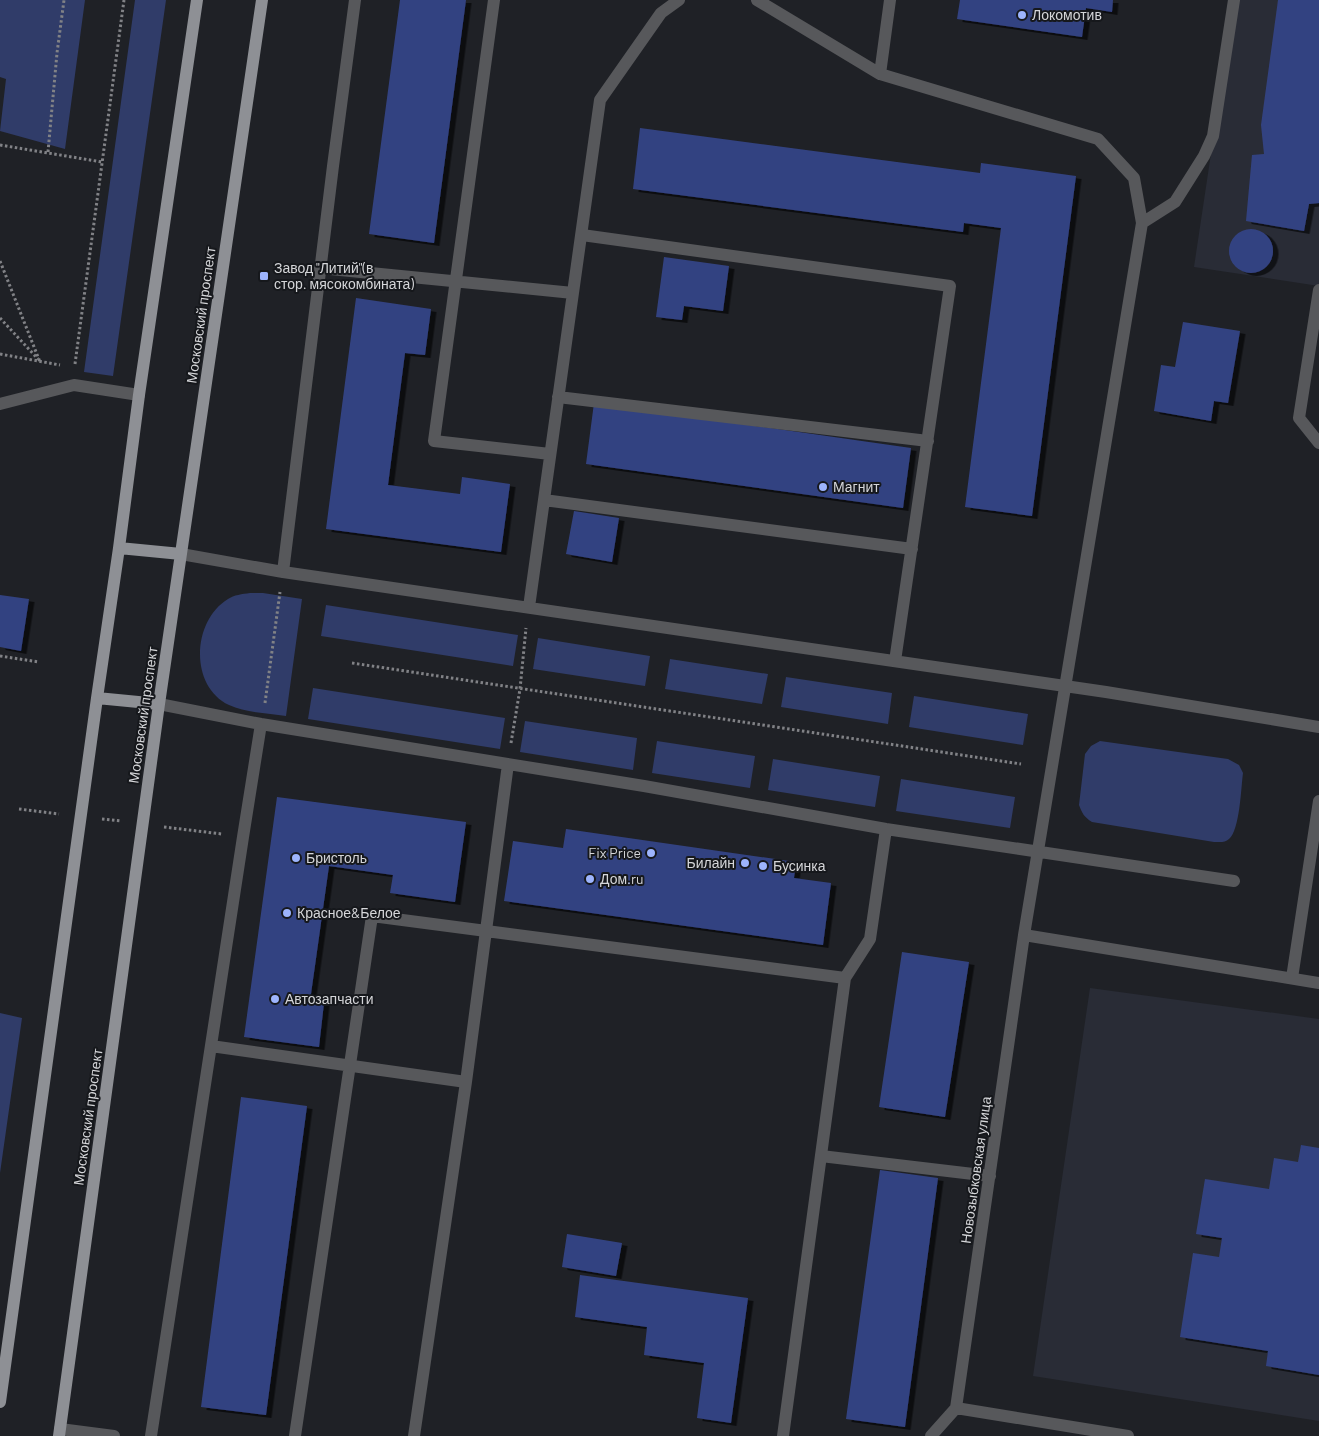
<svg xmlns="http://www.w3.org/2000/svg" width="1319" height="1436" viewBox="0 0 1319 1436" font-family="Barlow,sans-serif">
  <defs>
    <filter id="shadow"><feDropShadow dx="5.5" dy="3" stdDeviation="0" flood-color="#0009"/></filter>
  </defs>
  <rect width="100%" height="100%" fill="#1f2126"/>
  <path fill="#292c36" d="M1234,0h85v286l-125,-19z
    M1090,988l229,31v402l-286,-45z"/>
  <path fill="#303c69" d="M0,0h85l-20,149 -65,-18 6,-52 -6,-2z
    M135,0h31l-53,376 -29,-4z
    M250,593h13l39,6 -16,117c-18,-3 -40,-3 -57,-11 -40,-19 -37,-84 -1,-106 6,-4 14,-5 22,-6z
    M326,605l192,30 -5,31 -192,-30z
    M538,638l112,18 -5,30 -112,-17z
    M670,659l98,15 -6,30 -97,-15z
    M786,677l106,16 -4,31 -107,-17z
    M313,688l192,30 -5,31 -192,-30z
    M914,696l114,18 -5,31 -114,-18z
    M525,721l112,17 -4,32 -113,-18z
    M657,741l98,15 -5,32 -98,-15z
    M1100,741l128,18 11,6 4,8c-2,14 -3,57 -14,66 -4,4 -9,3 -15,3l-122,-20c-8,-5 -10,-9 -13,-17l6,-51 6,-8z
    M773,759l107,17 -5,31 -107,-17z
    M901,779l114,18 -5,31 -114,-17z
    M0,1013l22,5 -22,155z"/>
  <path fill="#334281" filter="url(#shadow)" d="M400,0h66l-32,243 -65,-9z
    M960,0h153l-1,12 -26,-4 -4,29 -125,-18z
    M1278,0h41v203l-10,1 -5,27 -58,-10 6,-66 12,-1 -3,-29z
    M640,128l340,45 1,-10 95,13 -44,340 -67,-9 36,-279 -37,-5 -1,9 -330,-43z
    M1229 251a22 22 0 1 1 44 0a22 22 0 1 1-44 0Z
    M664,257l65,9 -6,45 -39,-5 -2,14 -26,-3z
    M356,298l75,11 -6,46 -20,-2 -17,132 72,9 2,-17 48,7 -9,68 -175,-23z
    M1183,322l57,9 -12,72 -14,-2 -3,20 -57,-10 7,-46 14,2z
    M594,403l317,45 -8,60 -317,-44z
    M574,511l45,7 -7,44 -46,-8z
    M0,595l29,4 -8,52 -21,-4z
    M277,797l189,25 -11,80 -65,-9 3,-18 -64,-9 -19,135 14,2 -5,44 -75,-10z
    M566,829l230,33 -2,16 37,5 -8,62 -319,-44 9,-60 50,7z
    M902,952l67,10 -24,155 -66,-10z
    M241,1097l66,9 -41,309 -65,-8z
    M1301,1145l18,3v227l-53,-9 2,-15 -88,-14 13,-84 26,4 3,-19 -26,-4 9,-55 64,10 5,-31 24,4z
    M880,1170l58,8 -33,249 -59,-8z
    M567,1234l55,9 -6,33 -54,-9z
    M580,1275l168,23 -17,125 -34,-5 7,-55 -60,-8 3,-28 -72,-10z"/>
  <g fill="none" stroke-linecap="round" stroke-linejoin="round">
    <path stroke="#818286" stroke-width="3" stroke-dasharray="2.5 2.5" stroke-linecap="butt" d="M0,145l102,17
      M48,152l9,-99 7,-53
      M0,261l40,101
      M0,318l38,41
      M0,354l60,11
      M75,364l49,-364
      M0,656l39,6
      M352,663l669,101
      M265,703l15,-111
      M511,743l9,-54 6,-61
      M19,809l40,5
      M102,819l19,2
      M164,827l58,7"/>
    <path stroke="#57585b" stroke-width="12" d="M494,0l-60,441 116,13
      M757,0l123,74
      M890,0l-10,74 218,65 36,39 8,45 -118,712 295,48
      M1142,223l33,-21 29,-46 9,-20 21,-136
      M582,235l368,51 -55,375
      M320,268l253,25
      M1319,290l-20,128 20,25
      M558,397l370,44
      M0,404l74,-19 65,10
      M544,500l368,49
      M181,554l102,18 823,120 213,35
      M283,572l50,-406 22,-166
      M529,607l71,-507 61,-87 18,-13
      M159,704l102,20 383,62 242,43 348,52
      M1292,978l27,-177
      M211,1046l255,36
      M821,1156l169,20
      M956,1408l68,-473
      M956,1408l172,28
      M60,1429l54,7
      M151,1436l92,-599 18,-113
      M295,1436l77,-520 473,62
      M414,1436l52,-354 42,-318
      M783,1436l62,-458 25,-39 16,-110
      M931,1436l25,-28"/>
    <path stroke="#8e9095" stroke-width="12" d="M119,548l62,6
      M97,698l62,6
      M0,1402l97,-704 22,-150 20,-153 58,-395
      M59,1436l100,-732 103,-704"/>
  </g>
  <g fill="#9db4fd" stroke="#16181c" stroke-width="2">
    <circle cx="1022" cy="15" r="5"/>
    <rect x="259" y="271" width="10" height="10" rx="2.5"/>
    <circle cx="823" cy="487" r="5"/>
    <circle cx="651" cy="853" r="5"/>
    <circle cx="296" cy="858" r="5"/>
    <circle cx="745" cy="863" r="5"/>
    <circle cx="763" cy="866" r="5"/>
    <circle cx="590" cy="879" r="5"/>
    <circle cx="287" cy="913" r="5"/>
    <circle cx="275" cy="999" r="5"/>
  </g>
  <g text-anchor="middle" stroke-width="4" stroke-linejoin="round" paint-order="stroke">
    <g font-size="14" fill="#d5d6d9" stroke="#16181c" text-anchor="start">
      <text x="1032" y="20">Локомотив</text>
      <text x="274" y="273">Завод "Литий"(в<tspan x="274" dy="16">стор. мясокомбината)</tspan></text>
      <text x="833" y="492">Магнит</text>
      <text x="641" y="858" text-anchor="end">Fix Price</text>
      <text x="306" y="863">Бристоль</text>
      <text x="735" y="868" text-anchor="end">Билайн</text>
      <text x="773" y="871">Бусинка</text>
      <text x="600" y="884">Дом.ru</text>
      <text x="297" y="918">Красное&amp;Белое</text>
      <text x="285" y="1004">Автозапчасти</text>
    </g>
    <g font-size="14" fill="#d5d6d9" stroke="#16181c">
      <text transform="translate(201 315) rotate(-82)" y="5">Московский проспект</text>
      <text transform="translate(143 715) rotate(-82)" y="5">Московский проспект</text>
      <text transform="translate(88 1117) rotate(-82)" y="5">Московский проспект</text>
      <text transform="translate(976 1170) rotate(-82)" y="5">Новозыбковская улица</text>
    </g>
  </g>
</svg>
